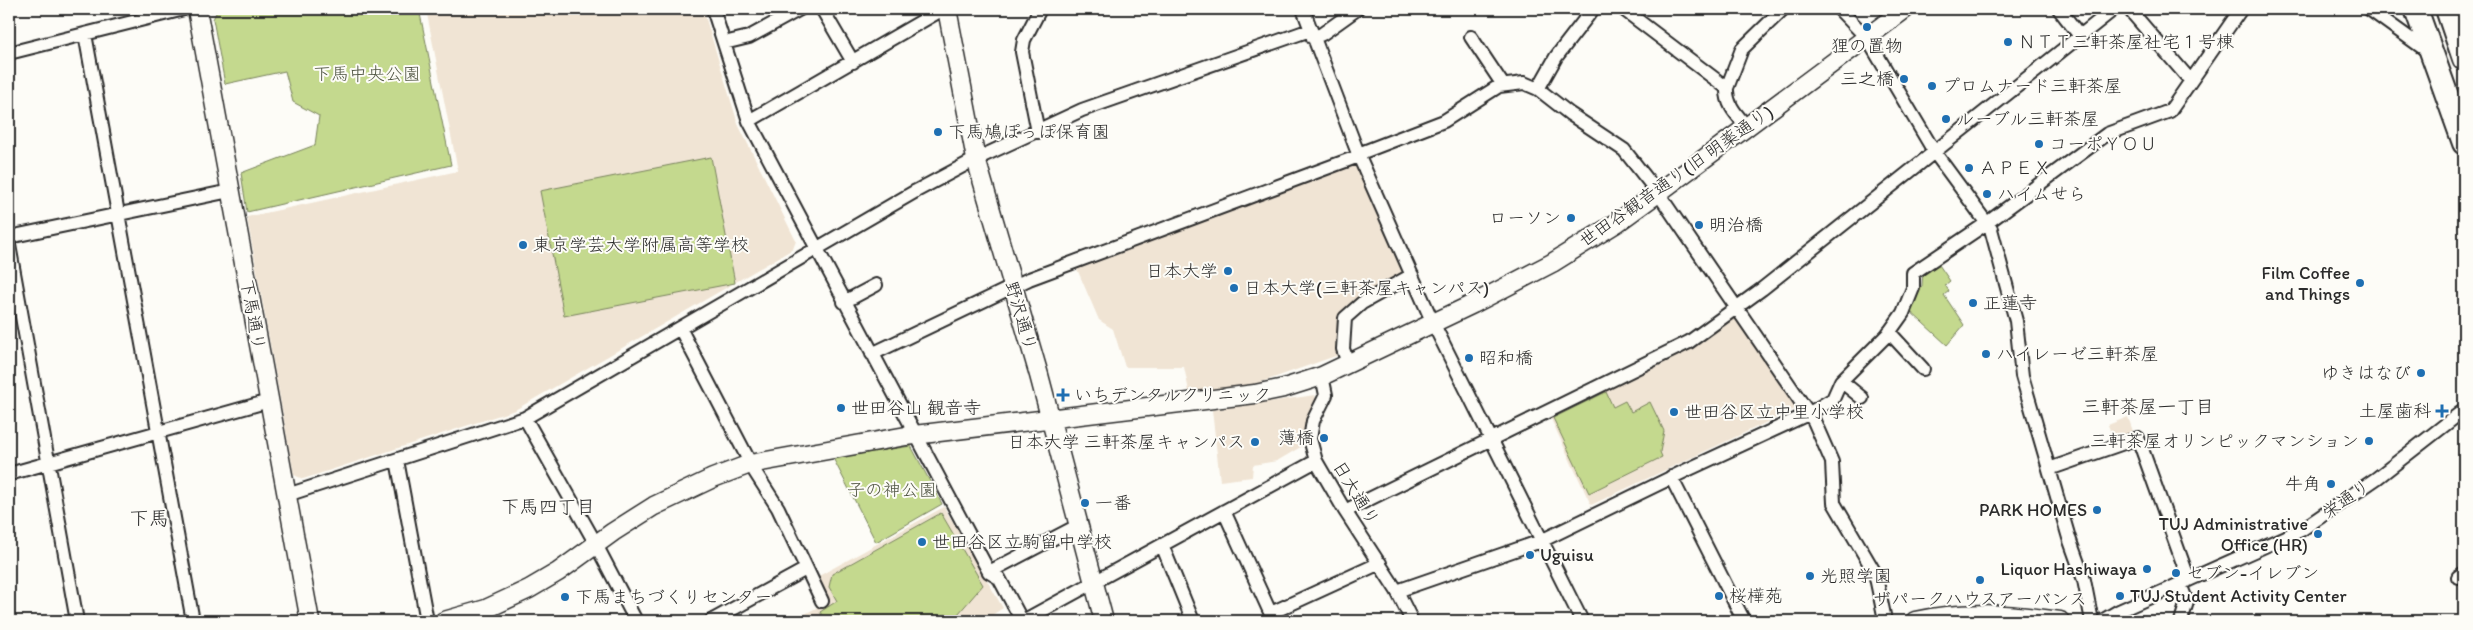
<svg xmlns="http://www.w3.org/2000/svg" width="2473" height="630" viewBox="0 0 2473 630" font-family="Itim,'Klee One',sans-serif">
  <rect width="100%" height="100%" fill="#fdfcf7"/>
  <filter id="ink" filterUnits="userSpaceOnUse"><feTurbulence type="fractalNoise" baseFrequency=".02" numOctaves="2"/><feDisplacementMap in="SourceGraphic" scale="10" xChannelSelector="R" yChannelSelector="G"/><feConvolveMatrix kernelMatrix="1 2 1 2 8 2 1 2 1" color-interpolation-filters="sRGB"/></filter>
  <g filter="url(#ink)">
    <path fill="#f0e4d4" d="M426,9h277l35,115 58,117 -3,8 -278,161 -212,69 -9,-4 -47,-258 211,-46z
      M1355,165l50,109 -64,45v35l-82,29 -69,13 -6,-29h-59l-12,-38 -14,-9 -22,-51z
      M1735,318l64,89 -208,98 -41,-88 143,-70z
      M1315,395l2,8 -8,16 -5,26 -27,16 -24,4 -1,12 -32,4 -8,-71z
      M2128,417l6,17 -20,6 -6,-15z
      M944,507l59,101 -20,13h-191l37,-20 -12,-24z"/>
    <path fill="#c4d98e" stroke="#78825c" d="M225,9h194l32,156 -204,47 -6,-39 74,-28 4,-29 -26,-14 -8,-31 -60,13 -12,-65 4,-8z
      M711,157l24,126 -171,33 -24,-125z
      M1937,262l13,19 -5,4 4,6 -5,4 20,30 -17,20 -37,-34 12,-25 1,-14z
      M1606,392l7,15 12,-6 6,11 19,-10 14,29 -4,21 2,5 -73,36 -36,-75z
      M911,446l31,58 -66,38 -43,-84z
      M941,513l42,72 -31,36h-126l-6,-9 17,-11 -8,-14 3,-13z"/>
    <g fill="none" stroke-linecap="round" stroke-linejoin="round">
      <defs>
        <path id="street" d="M713,9l36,112 240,451 10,6 23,43
          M822,9l31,53
          M1303,9l56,147 74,167 149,298
          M1623,9l104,79c-1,17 10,27 20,39
          M1839,9l28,29 68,115 56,76 25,92 6,55 47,162 15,42 8,41
          M2059,9l21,27
          M2129,9l61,71
          M2369,9l61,44
          M85,34l108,587
          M1471,37l32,48
          M1313,38l9,-4 35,-25
          M724,43l25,-6 51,-28
          M9,53l175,-44
          M1727,88l15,-39 41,-40
          M1538,89l18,-32 37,-48
          M749,121l194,-112
          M1038,132l-16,-80 2,-12 16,-31
          M1358,154l86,-33 55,-35 25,-3 14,6 32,25 54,36 34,43 156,228 18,41 2,41 41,70 9,42 -1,6
          M9,237l221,-46
          M9,245l68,376
          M844,302l32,-17
          M681,330l74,142 23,36 44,93
          M1889,332l34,37
          M872,354l157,-75 330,-123
          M1348,363l-5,-14 2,-31 17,-15 50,-28
          M1322,376l4,19 -13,26 -3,18 6,22 29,50 52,80 15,30
          M1841,381l21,17
          M525,418l67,119 44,84
          M397,460l30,161
          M2049,469l89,-31 51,142
          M9,474l260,-73
          M1671,477l73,144
          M287,495l238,-77 391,-227 60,-32 106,-49 228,-80
          M1224,511l50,110
          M1345,511l344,-169 73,-53 352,-280
          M1162,545l31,76
          M989,572l90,-47
          M2458,577l6,-4
          M2180,584l7,18 -6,19
          M1397,591l144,-50 146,-71 121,-56 25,-15 8,-18 47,-47 15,-21 10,-25v-15l74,-50 120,-89 63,-23 71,-102
          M1271,613l109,-50
          M711,621l95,-52
          M1023,621l293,-160
          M2102,621l17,-10 182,-81 76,-52 87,-68"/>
        <path id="secondary" d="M197,9l113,612
          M947,9l29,150 63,216 65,246
          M444,621l42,-12 43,-20 29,-17 55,-40 41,-26 59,-28 37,-14 156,-28 349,-42 29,-6 38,-12 151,-72 79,-41 66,-41 40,-29 247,-184
          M1915,621c48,-11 97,-7 145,0"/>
        <path id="highway" d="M2416,9l48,134
          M2447,9l17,50"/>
      </defs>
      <use href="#street" stroke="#2b2b2b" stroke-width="16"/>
      <use href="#secondary" stroke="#2b2b2b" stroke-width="21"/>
      <use href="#highway" stroke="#2b2b2b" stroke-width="26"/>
      <use href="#street" stroke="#fdfcf7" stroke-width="12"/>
      <use href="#secondary" stroke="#fdfcf7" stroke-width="18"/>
      <use href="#highway" stroke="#fdfcf7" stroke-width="22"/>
    </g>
  </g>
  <g fill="#1f6fb2" stroke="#fdfcf7" stroke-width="2">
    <circle cx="1867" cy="27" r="5"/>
    <circle cx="2008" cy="42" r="5"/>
    <circle cx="1904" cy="79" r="5"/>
    <circle cx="1932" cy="86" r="5"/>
    <circle cx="1946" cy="119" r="5"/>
    <circle cx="938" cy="132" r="5"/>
    <circle cx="2039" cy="144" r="5"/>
    <circle cx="1969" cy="168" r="5"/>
    <circle cx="1987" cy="194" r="5"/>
    <circle cx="1571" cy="218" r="5"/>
    <circle cx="1699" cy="225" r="5"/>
    <circle cx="523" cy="245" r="5"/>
    <circle cx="1228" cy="271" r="5"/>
    <circle cx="2360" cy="283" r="5"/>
    <circle cx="1234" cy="288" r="5"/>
    <circle cx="1973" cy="303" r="5"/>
    <circle cx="1986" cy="354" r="5"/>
    <circle cx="1469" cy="358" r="5"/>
    <circle cx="2421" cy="373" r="5"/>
    <path d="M1060.5 387.5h5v5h5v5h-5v5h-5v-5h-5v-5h5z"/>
    <circle cx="841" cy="408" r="5"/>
    <path d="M2439.5 403.5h5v5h5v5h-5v5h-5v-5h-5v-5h5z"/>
    <circle cx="1674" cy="412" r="5"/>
    <circle cx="1324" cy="438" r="5"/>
    <circle cx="2369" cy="441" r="5"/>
    <circle cx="1255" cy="442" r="5"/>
    <circle cx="2331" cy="484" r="5"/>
    <circle cx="1085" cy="503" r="5"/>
    <circle cx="2097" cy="510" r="5"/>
    <circle cx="2318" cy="534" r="5"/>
    <circle cx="922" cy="542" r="5"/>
    <circle cx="1530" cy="555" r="5"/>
    <circle cx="2147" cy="569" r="5"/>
    <circle cx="2176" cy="573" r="5"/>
    <circle cx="1810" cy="576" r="5"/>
    <circle cx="1980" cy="580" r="5"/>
    <circle cx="1719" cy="596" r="5"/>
    <circle cx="2120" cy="596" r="5"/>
    <circle cx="565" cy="597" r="5"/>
  </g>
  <g text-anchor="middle" stroke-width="4" stroke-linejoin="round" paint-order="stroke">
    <g font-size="18" fill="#2b2b2b" stroke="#fdfcf7" text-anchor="start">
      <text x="2018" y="48">ＮＴＴ三軒茶屋社宅１号棟</text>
      <text x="1867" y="52" text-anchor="middle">狸の置物</text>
      <text x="1894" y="85" text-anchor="end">三之橋</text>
      <text x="1942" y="92">プロムナード三軒茶屋</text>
      <text x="1956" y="125">ルーブル三軒茶屋</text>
      <text x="948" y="138">下馬鳩ぽっぽ保育園</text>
      <text x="2049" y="150">コーポＹＯＵ</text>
      <text x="1979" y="174">ＡＰＥＸ</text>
      <text x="1997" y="200">ハイムせら</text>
      <text x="1561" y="224" text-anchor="end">ローソン</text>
      <text x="1709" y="231">明治橋</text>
      <text x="533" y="251">東京学芸大学附属高等学校</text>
      <text x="1218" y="277" text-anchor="end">日本大学</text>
      <text x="2350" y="279" text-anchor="end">Film Coffee<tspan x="2350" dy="21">and Things</tspan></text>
      <text x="1244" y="294">日本大学(三軒茶屋キャンパス)</text>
      <text x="1983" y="309">正蓮寺</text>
      <text x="1996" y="360">ハイレーゼ三軒茶屋</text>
      <text x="1479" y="364">昭和橋</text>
      <text x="2411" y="379" text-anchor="end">ゆきはなび</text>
      <text x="1074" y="401">いちデンタルクリニック</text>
      <text x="851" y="414">世田谷山 観音寺</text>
      <text x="2431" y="417" text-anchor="end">土屋歯科</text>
      <text x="1684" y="418">世田谷区立中里小学校</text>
      <text x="1314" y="444" text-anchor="end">薄橋</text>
      <text x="2359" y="447" text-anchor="end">三軒茶屋オリンピックマンション</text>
      <text x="1245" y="448" text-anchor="end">日本大学 三軒茶屋キャンパス</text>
      <text x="2321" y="490" text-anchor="end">牛角</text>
      <text x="1095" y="509">一番</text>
      <text x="2087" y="516" text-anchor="end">PARK HOMES</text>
      <text x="2308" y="530" text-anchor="end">TUJ Administrative<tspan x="2308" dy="21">Office (HR)</tspan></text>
      <text x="932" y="548">世田谷区立駒留中学校</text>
      <text x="1540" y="561">Uguisu</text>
      <text x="2137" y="575" text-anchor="end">Liquor Hashiwaya</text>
      <text x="2186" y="579">セブン-イレブン</text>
      <text x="1820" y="582">光照学園</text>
      <text x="1729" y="602">桜樺苑</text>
      <text x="2130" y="602">TUJ Student Activity Center</text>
      <text x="575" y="603">下馬まちづくりセンター</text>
      <text x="1980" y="605" text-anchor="middle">ザパークハウスアーバンス</text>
    </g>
    <g font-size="18" fill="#515644" stroke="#fdfcf7">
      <text x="367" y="80">下馬中央公園</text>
      <text x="892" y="496">子の神公園</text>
    </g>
    <g font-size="18" fill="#2b2b2b" stroke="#fdfcf7">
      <text transform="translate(1676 176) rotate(-35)" y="6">世田谷観音通り(旧 明薬通り)</text>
      <text transform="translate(253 315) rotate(80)" y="6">下馬通り</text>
      <text transform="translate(1021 316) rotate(74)" y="6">野沢通り</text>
      <text transform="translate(1356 493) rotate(59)" y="6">日大通り</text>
      <text transform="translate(2346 499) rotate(-35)" y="6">栄通り</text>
    </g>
    <g font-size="19" fill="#2b2b2b" stroke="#fdfcf7">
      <text x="2148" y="413">三軒茶屋一丁目</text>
      <text x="548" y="513">下馬四丁目</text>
    </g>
    <g font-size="20" fill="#2b2b2b" stroke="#fdfcf7">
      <text x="149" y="525">下馬</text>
    </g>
  </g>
  <rect width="2473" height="630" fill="none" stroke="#fdfcf7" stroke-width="30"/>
  <rect x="15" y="15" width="2443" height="600" fill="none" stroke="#2b2b2b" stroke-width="2" filter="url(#ink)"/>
</svg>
